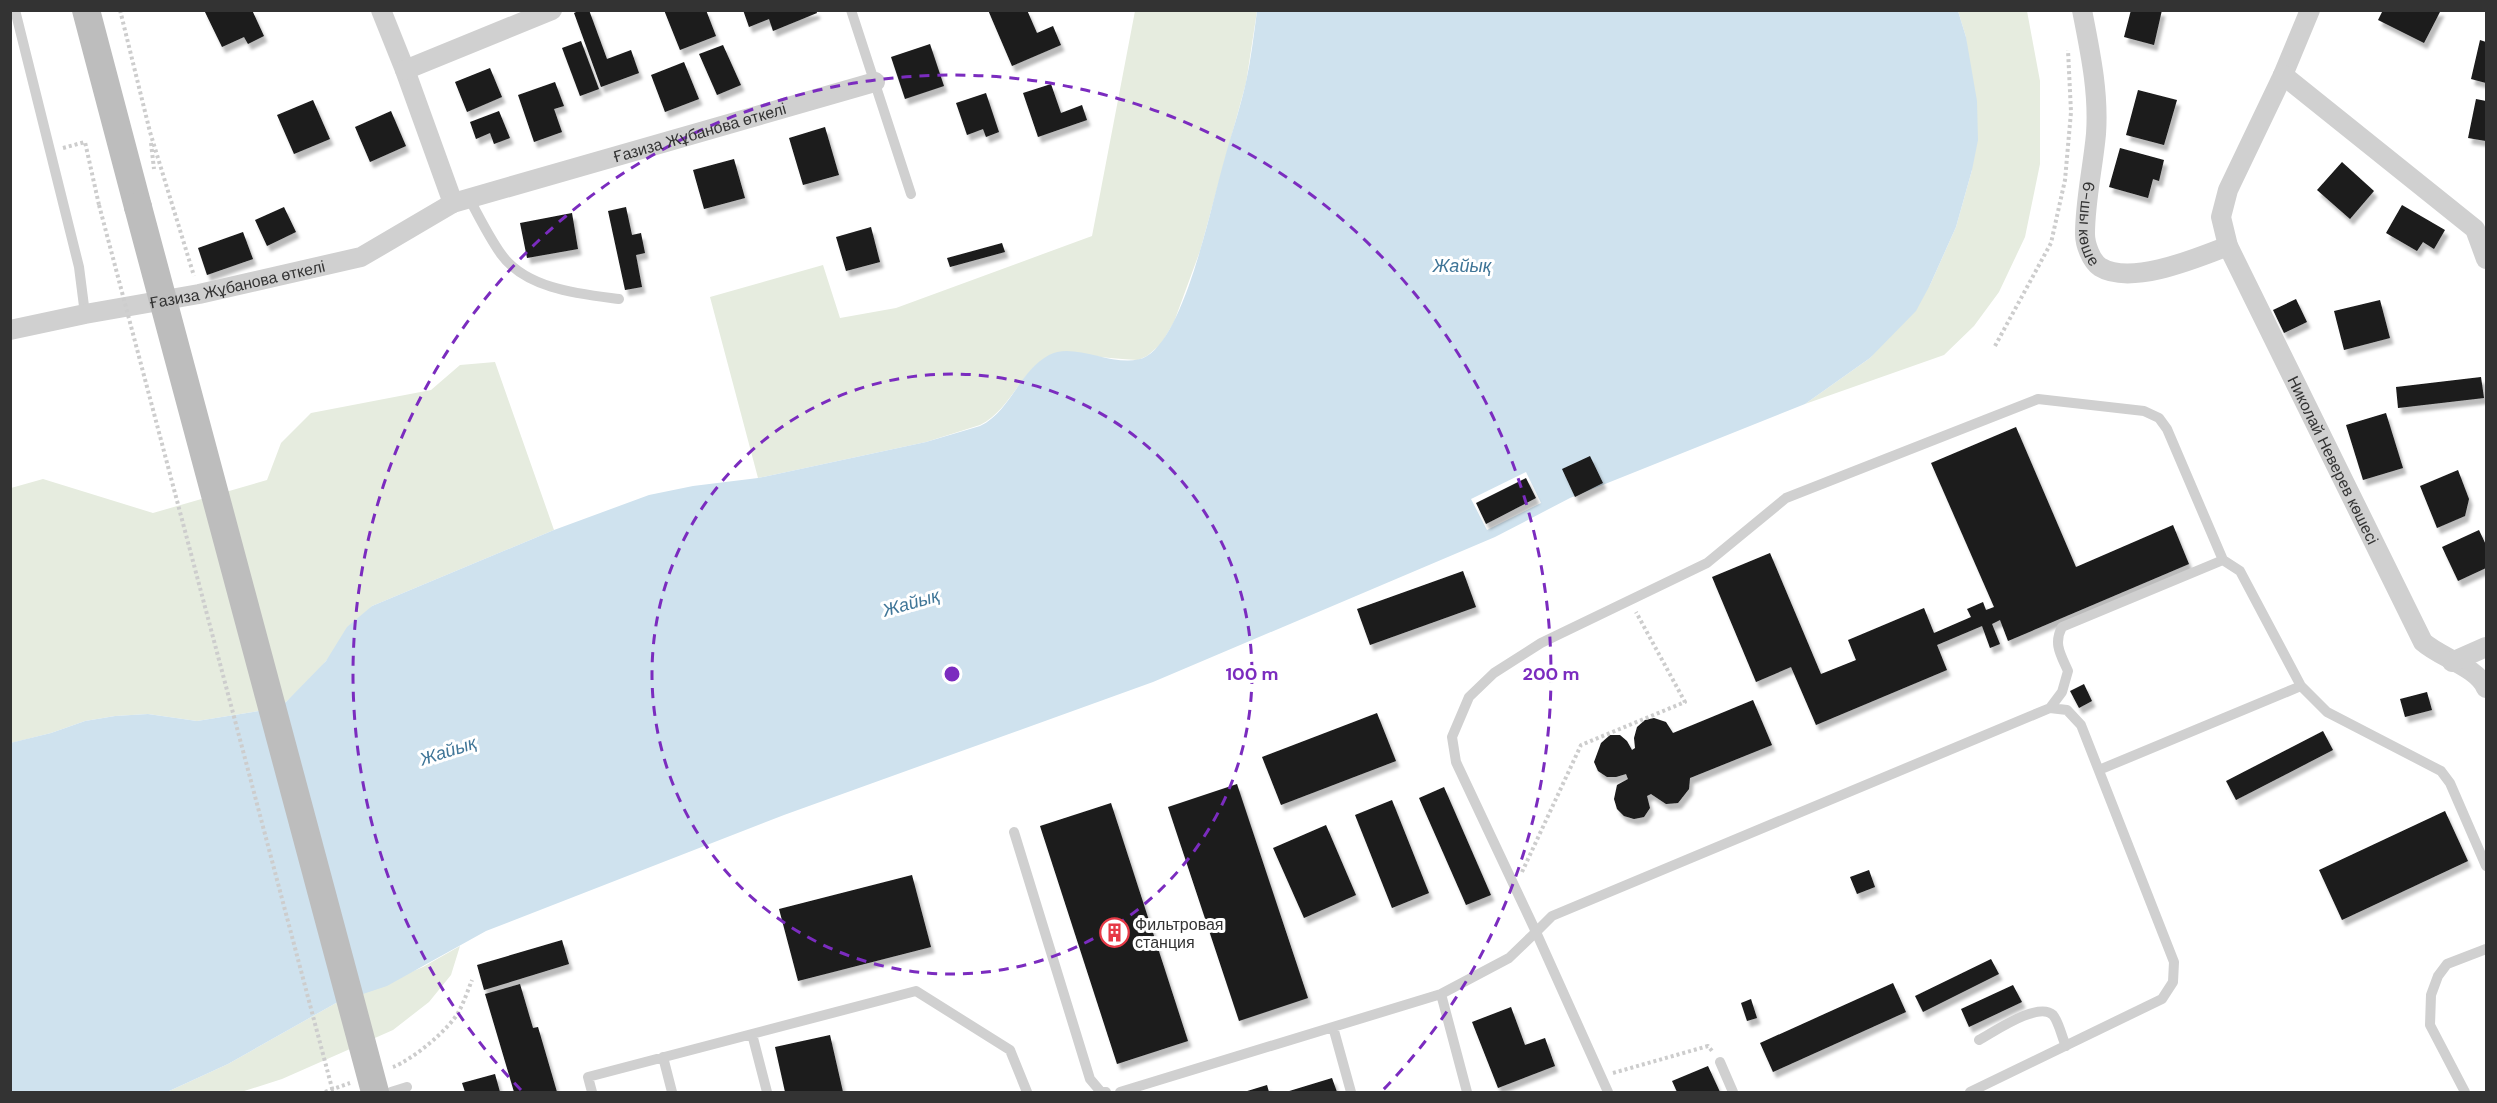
<svg xmlns="http://www.w3.org/2000/svg" width="2497" height="1103" viewBox="0 0 2497 1103" font-family="'DM Sans',sans-serif">
  <defs>
    <filter id="shadow"><feDropShadow dx="3.5" dy="6" stdDeviation="1.5" flood-color="#0004"/></filter>
  </defs>
  <rect width="100%" height="100%" fill="#fff"/>
  <path fill="#e6ecdf" d="M1135,11h122l-11,72 -46,168 -26,71 -13,22 -14,12 -9,4c-16,-1 -34,-2 -50,-5 -6,-1 -13,-3 -18,-3 -46,0 -54,56 -90,73l-54,17 -168,36 -48,-181 113,-32 17,53 56,-10 196,-72z
    M1958,11h69l13,70v83l-15,73 -26,55 -25,34 -30,29 -139,49 65,-46 60,-73 26,-58 16,-57 -6,-133z
    M495,362l59,168 -182,76 -61,73 -25,23 -21,8 -68,11 -49,-7 -33,2 -30,5 -34,12 -40,10v-255l32,-9 110,34 114,-33 14,-37 30,-30 120,-23 29,-25z
    M460,946l-9,29 -22,27 -36,28 -111,49 -41,13h-74l61,-28 108,-61 87,-36z"/>
  <path fill="#cfe2ee" d="M1257,11h701l8,26 11,64 1,39 -6,30 -16,57 -26,58 -14,26 -46,47 -65,46 -235,94 -75,39 -342,145 -369,133 -298,116 -99,55 -51,17 -108,61 -61,28h-156l-1,-349 41,-10 34,-12 30,-5 33,-2 49,7 68,-11 21,-8 40,-41 21,-34 25,-21 182,-76 95,-35 44,-9 65,-8 168,-36 54,-16c31,-15 39,-55 69,-71 26,-15 71,17 98,1 39,-24 64,-150 77,-195 7,-26 16,-52 22,-79 5,-23 8,-48 11,-71z"/>
  <path fill="#fff" d="M1526,472l15,31 -54,27 -16,-31z"/>
  <path fill="#1a1a1a" filter="url(#shadow)" d="M204,10h48l12,26 -16,8 -4,-7 -22,10z
    M580,10h9l18,49 24,-9 8,23 -38,14 -27,-74z
    M664,10h42l10,26 -36,14z
    M743,10h73l1,3 -44,18 -4,-12 -20,8z
    M988,10h39l10,23 16,-7 8,19 -49,21z
    M2131,10h31l-8,35 -30,-8z
    M2383,10h58l-17,33 -46,-23z
    M2480,40l6,2v41l-15,-4z
    M581,41l18,48 -19,7 -18,-48z
    M930,44l14,42 -39,13 -14,-42z
    M723,45l18,40 -24,10 -18,-41z
    M684,62l15,37 -34,13 -14,-37z
    M490,68l12,29 -35,15 -12,-30z
    M555,82l9,24 -10,3 8,23 -28,10 -16,-47z
    M1051,84l10,29 21,-8 5,15 -49,17 -15,-44z
    M2138,90l39,10 -13,45 -38,-10z
    M986,93l13,39 -13,5 -3,-8 -16,6 -11,-32z
    M2476,99l10,2v40l-18,-3z
    M313,100l17,39 -36,15 -17,-39z
    M391,111l15,35 -36,16 -15,-35z
    M499,111l11,27 -16,6 -4,-11 -14,6 -6,-17z
    M825,127l14,48 -36,10 -14,-47z
    M2120,148l44,12 -5,21 -6,-2 -5,19 -39,-11z
    M734,159l11,39 -41,11 -11,-39z
    M2342,162l32,29 -24,28 -33,-29z
    M2402,205l43,25 -11,19 -11,-7 -6,9 -31,-18z
    M284,207l12,25 -29,14 -12,-26z
    M626,207l6,28 9,-2 4,20 -9,2 6,32 -17,3 -17,-79z
    M572,213l6,36 -51,9 -7,-35z
    M871,227l9,35 -34,9 -10,-34z
    M243,232l10,27 -46,16 -9,-27z
    M1002,243l3,9 -55,15 -3,-9z
    M2296,299l11,23 -23,11 -11,-23z
    M2380,300l10,38 -46,12 -10,-39z
    M2481,377l3,21 -86,10 -2,-21z
    M2386,413l17,55 -40,12 -17,-55z
    M2016,427l60,140 97,-42 16,39 -181,77 -8,-21 -8,4 8,20 -10,4 -8,-22 -45,19 10,25 -131,55 -25,-58 -35,15 -44,-105 58,-24 51,121 35,-14 -8,-20 76,-32 10,25 37,-16 -4,-8 16,-7 3,8 8,-3 -63,-144z
    M1590,456l13,27 -28,14 -13,-28z
    M2458,470l11,29 -4,17 -28,12 -17,-42z
    M1526,478l10,20 -50,26 -10,-21z
    M2479,530l7,15v23l-28,13 -16,-34z
    M1463,571l13,36 -106,38 -13,-36z
    M2084,684l8,17 -13,7 -9,-17z
    M2427,692l5,18 -27,7 -5,-18z
    M1753,700l19,45 -82,33 -1,11 -11,14 -12,1 -15,-10 -4,2 3,12 -6,9 -10,2 -10,-3 -7,-7 -3,-10 3,-14 11,-6 -2,-5 -10,3h-9l-9,-6 -4,-9 7,-19 9,-8h10l7,6 5,9 3,-2 -1,-10 3,-11 8,-7 9,-2 12,4 7,11z
    M1377,713l19,48 -115,44 -19,-48z
    M2323,731l10,19 -97,50 -10,-19z
    M1237,784l71,214 -69,23 -71,-214z
    M1444,787l47,108 -25,10 -47,-107z
    M1392,800l37,93 -37,15 -37,-93z
    M1111,803l77,238 -71,23 -77,-238z
    M2445,811l23,50 -126,59 -23,-50z
    M1326,825l30,70 -52,23 -31,-70z
    M1869,870l6,17 -18,7 -7,-17z
    M912,875l19,72 -133,34 -19,-72z
    M562,940l7,24 -85,26 -7,-25z
    M1991,959l8,15 -76,38 -8,-16z
    M1893,983l13,29 -133,60 -13,-29z
    M520,984l13,44 5,-1 19,65h-43l-29,-98z
    M2013,985l9,17 -53,25 -8,-18z
    M1751,999l6,19 -10,3 -6,-18z
    M1511,1007l14,38 20,-7 10,28 -57,22 -26,-66z
    M830,1035l13,57h-58l-10,-45z
    M1708,1066l12,26h-43l-5,-11z
    M495,1074l5,18h-35l-3,-9z
    M1332,1078l5,14h-51z
    M1267,1085l2,7h-25z"/>
  <g fill="none" stroke-linecap="round" stroke-linejoin="round">
    <path stroke="#cdcdcd" stroke-width="4" stroke-dasharray="3 3" stroke-linecap="butt" d="M120,10l30,122 44,144
      M151,143l3,26
      M63,148l22,-6 14,63
      M1995,346l56,-103 14,-63 6,-68 -3,-62
      M1522,872l59,-127 104,-43 -49,-90
      M393,1067c19,-7 57,-38 66,-56 5,-9 9,-21 13,-31
      M1613,1073l95,-27 4,5
      M325,1092l25,-9"/>
    <path stroke="#d0d0d0" stroke-width="10" d="M15,10l64,257 6,47
      M851,10l60,184
      M469,198c10,19 20,39 32,56 25,35 79,40 118,45
      M2050,708l12,-16 6,-21c-7,-16 -15,-27 -6,-44l161,-67
      M2099,770l202,-84
      M1014,832l76,247 11,13h5
      M1441,994l26,98
      M1333,1027l18,65
      M752,1034l15,58
      M1979,1040c15,-8 59,-39 74,-25 6,7 9,23 13,31
      M663,1057l9,35
      M1720,1062l13,30
      M391,1092l16,-5
      M592,1092l-4,-15 328,-86 94,59 17,42
      M1120,1092l321,-98 68,-36 27,-26 -80,-170 -4,-25 17,-40 25,-24 47,-30 166,-80 79,-65 252,-99 106,12 15,7 8,11 56,131 17,11 61,115 26,26 114,59 9,12 36,83
      M1608,1092l-72,-160 16,-16 498,-208 17,2 14,15 93,237 -1,20 -11,17 -192,93
      M2465,1092l-35,-67 1,-30 7,-19 9,-12 39,-15"/>
    <g stroke="#d0d0d0" stroke-width="20">
      <path d="M381,10l24,60 48,133"/>
      <path id="s1" d="M2082,10c8,41 17,82 14,124 -3,33 -11,67 -11,100 0,10 6,27 15,33 31,19 97,-9 128,-21"/>
      <path id="s2" d="M2310,10l-27,65 -55,115 -7,27 7,29 195,396c18,16 54,25 63,46"/>
      <path d="M405,70l147,-60"/>
      <path d="M2283,75l192,154 11,30"/>
      <path id="s3" d="M10,330l75,-16 114,-20 162,-37 92,-54 422,-121"/>
      <path d="M2452,662l34,-15"/>
    </g>
    <path stroke="#bdbdbd" stroke-width="28" d="M86,10l52,197"/>
    <path stroke="#cdcdcd" stroke-width="4" stroke-dasharray="3 3" stroke-linecap="butt" d="M99,205l234,887"/>
    <path stroke="#bdbdbd" stroke-width="28" d="M138,207l237,885"/>
  </g>
  <g fill="none" stroke="#7b2cbf" stroke-width="3" stroke-dasharray="10 8">
    <circle cx="952" cy="674" r="300"/>
    <path d="M521 1090A599 599 0 1 1 1383 1090"/>
  </g>
  <defs>
    <symbol id="building-ring" viewBox="-11 -11 22 22"><circle r="9.5" fill="#fff" stroke="#e63946" stroke-width="1.5"/><path d="M-4-6H4V6H1V3H-1V6H-4ZM-2.5-4.3h1.7v1.8h-1.7ZM.8-4.3h1.7v1.8H.8ZM-2.5-1h1.7V.8h-1.7ZM.8-1h1.7V.8H.8Z" fill="#e63946"/></symbol>
  </defs>
  <g fill-rule="evenodd">
    <use href="#building-ring" x="1098" y="916" width="33" height="33"/>
  </g>
  <g text-anchor="middle" stroke-width="6" stroke-linejoin="round" paint-order="stroke">
    <g font-size="16" fill="#333" stroke="#fff">
      <text dy="6" stroke="none"><textPath href="#s3" startOffset="722">Ғазиза Жұбанова өткелі</textPath></text>
      <text dy="6" stroke="none"><textPath href="#s1" startOffset="216">6-шы көше</textPath></text>
      <text dy="6" stroke="none"><textPath href="#s3" startOffset="232">Ғазиза Жұбанова өткелі</textPath></text>
      <text dy="6" stroke="none"><textPath href="#s2" startOffset="494">Николай Неверев көшесі</textPath></text>
    </g>
    <g font-size="16" fill="#333" stroke="#fff" text-anchor="start">
      <text x="1135" y="930">Фильтровая<tspan x="1135" dy="18">станция</tspan></text>
    </g>
    <g font-size="18" font-style="italic" fill="#3f7597" stroke="#fff">
      <text x="1462" y="272">Жайық</text>
      <text transform="translate(911 603) rotate(-16)" y="6">Жайық</text>
      <text transform="translate(448 751) rotate(-18)" y="6">Жайық</text>
    </g>
  </g>
  <circle cx="952" cy="674" r="9" fill="#7b2cbf" stroke="#fff" stroke-width="3"/>
  <g font-size="18" text-anchor="middle" font-weight="bold" fill="#7b2cbf" stroke="#fff" stroke-width="6" stroke-linejoin="round" paint-order="stroke">
    <text x="1252" y="680">100 m</text>
    <text x="1551" y="680">200 m</text>
  </g>
  <rect width="2497" height="1103" fill="none" stroke="#333333" stroke-width="24"/>
</svg>
